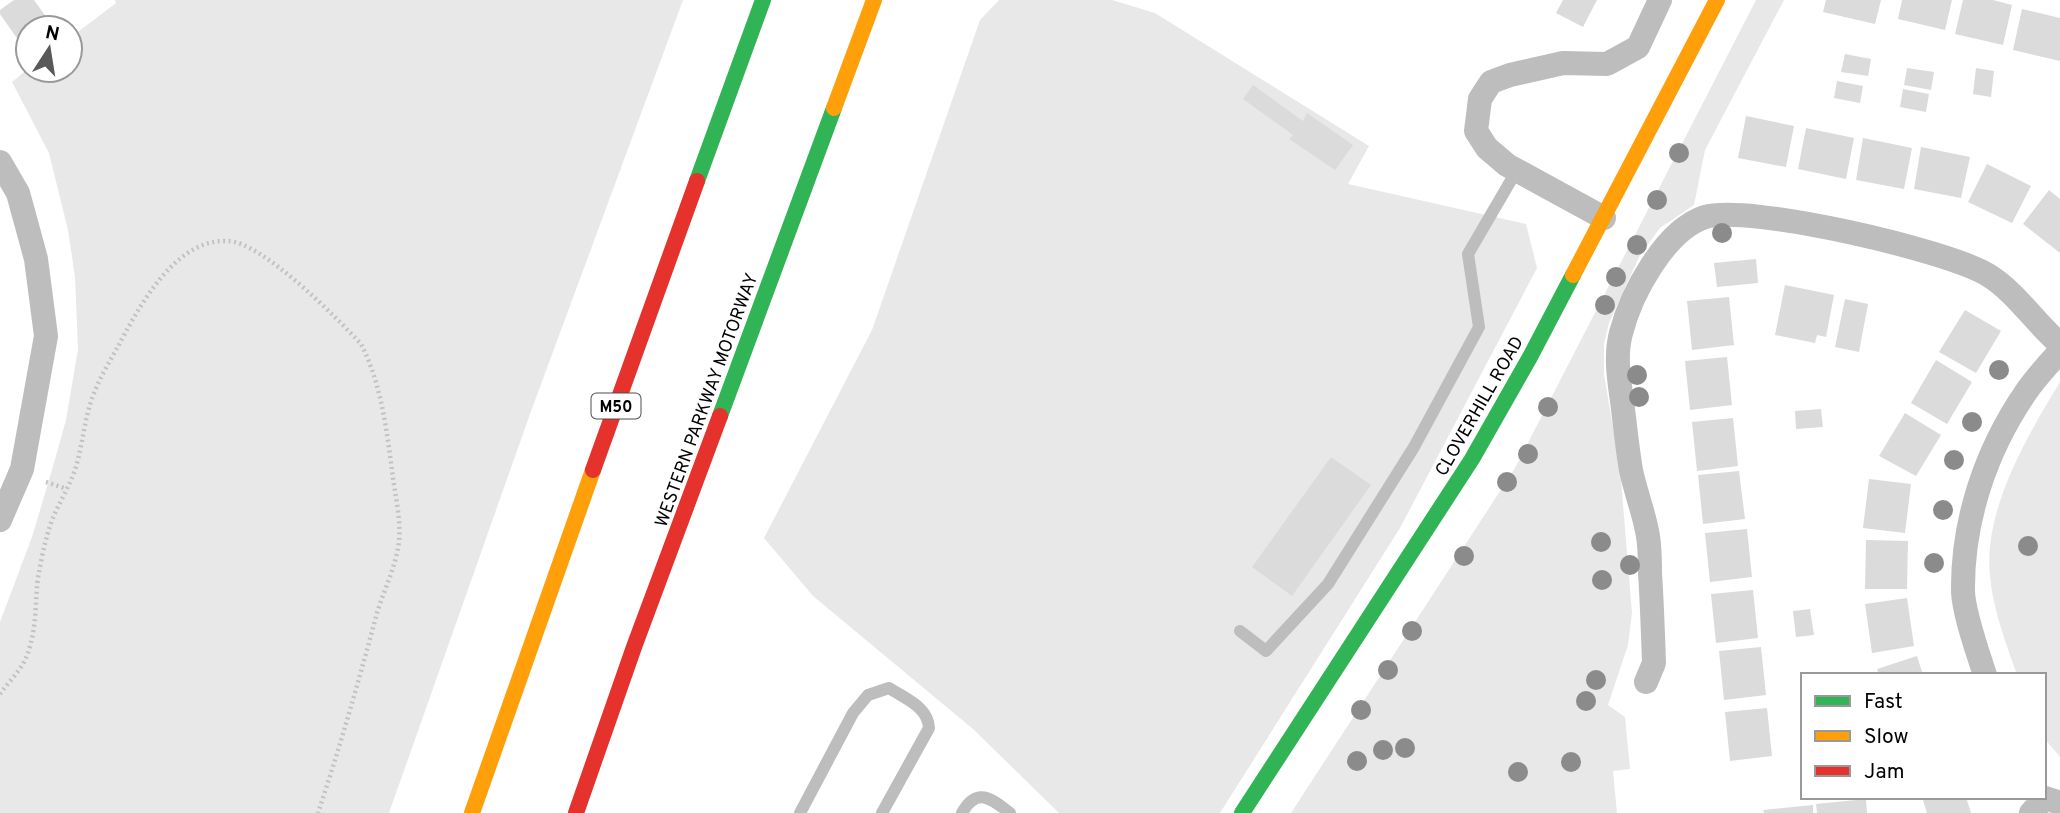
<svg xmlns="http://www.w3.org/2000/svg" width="2060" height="813" viewBox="0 0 2060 813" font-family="Overpass,sans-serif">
  <rect width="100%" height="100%" fill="#fff"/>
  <path fill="#e8e8e8" d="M115,0h568l-153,414 -141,399h-389v-191l32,-85 20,-67 14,-50 12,-71 -3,-72 -7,-47 -19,-77 -37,-71 16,-13 42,1v-32l46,-35z
    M999,0h113l43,13 214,133 -21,38 178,40 11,44 -137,260 -180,285h-161l-86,-84 -160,-133 -49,-58 108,-208 108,-310z
    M1756,0h28l-79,150 -11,55 -34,23 -21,29 -30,66 -5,21v31l16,93 12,145 -4,32 -20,60 17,12 5,52 -17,2 4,42h-326l224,-345z
    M2060,382v375l-16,-19v-63h-27c-11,-32 -24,-65 -27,-99 -7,-65 37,-140 70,-194z"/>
  <path fill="#dbdbdb" d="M14,0h20l20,28h-26v26l-28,-40v-4z
    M1563,0h34l-14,27 -27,-14z
    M1826,0h55l-6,24 -52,-12z
    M1902,0h50l-7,30 -47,-11z
    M1963,0h30l19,5 -9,40 -48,-11z
    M2022,9l38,9v43l-47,-11z
    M1845,54l26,5 -3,17 -27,-4z
    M1907,68l27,4 -3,18 -27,-5z
    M1976,68l18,3 -3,26 -18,-3z
    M1837,81l26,5 -3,17 -26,-5z
    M1253,85l50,36 4,-8 46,32 -18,25 -46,-31 4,-4 -50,-36z
    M1903,89l26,5 -3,18 -26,-5z
    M1746,116l48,10 -8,41 -48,-9z
    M1806,128l48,10 -8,41 -48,-10z
    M1863,138l49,10 -8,41 -48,-9z
    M1921,147l49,10 -9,41 -47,-9z
    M1987,164l44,22 -19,37 -44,-21z
    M2049,190l11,9v54l-37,-29z
    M1756,259l2,24 -41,4 -3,-24z
    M1785,285l49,10 -8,42 -9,-2 -2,8 -40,-8z
    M1729,297l5,48 -42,5 -5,-49z
    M1845,299l23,5 -9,48 -24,-5z
    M1965,310l36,21 -25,42 -37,-21z
    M1727,357l5,48 -42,5 -5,-49z
    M1936,360l36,22 -25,42 -36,-21z
    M1821,409l2,18 -27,2 -1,-18z
    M1905,413l36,22 -25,41 -37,-20z
    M1733,418l5,48 -41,5 -5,-49z
    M1331,457l40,28 -79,111 -40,-29z
    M1739,471l6,48 -42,5 -5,-49z
    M1869,479l42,5 -6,49 -42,-5z
    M1747,529l5,48 -42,5 -5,-49z
    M1866,540l42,1 -1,48h-42z
    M1753,590l5,48 -42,5 -5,-49z
    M1907,598l7,48 -42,7 -7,-49z
    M1810,609l4,26 -18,2 -3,-26z
    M1761,647l5,48 -42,5 -5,-49z
    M1917,656l6,19h-44l-2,-6z
    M1767,708l5,48 -42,5 -5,-49z
    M1922,797h44l5,16h-44z
    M1866,799l1,14h-50l-1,-9z
    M1813,805v8h-49l-1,-3z"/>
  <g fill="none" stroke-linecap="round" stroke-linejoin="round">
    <path stroke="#c2c2c2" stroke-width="4.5" stroke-dasharray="2 3.5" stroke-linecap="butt" d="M46,482l21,7
      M0,694c7,-10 17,-20 23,-30 13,-25 12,-51 14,-78 1,-12 8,-45 12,-57 6,-20 19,-39 26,-59 8,-25 9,-52 19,-77 6,-15 14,-29 22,-43 22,-41 58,-112 112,-109 34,1 109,77 133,103 21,41 26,89 32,134 3,21 8,43 6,64 -3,24 -15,48 -22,71 -18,67 -37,134 -59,200"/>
    <path stroke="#bdbdbd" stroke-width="12" d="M1240,631l26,20 62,-67 86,-137 65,-120 -11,-73 49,-84
      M800,813l53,-100 15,-18 21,-7c17,11 39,19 40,40l-47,85
      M962,813c15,-27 30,-14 48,0"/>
    <path stroke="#bdbdbd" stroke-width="24" d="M0,162l18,31 18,66 10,77 -24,133 -22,51
      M1604,218l-97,-53 -20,-17 -11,-17 4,-32 11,-17 19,-7 53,-12 44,1 31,-17 22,-47
      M1985,675c-7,-22 -21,-61 -22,-83 -1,-71 23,-142 63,-200 10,-15 23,-28 34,-41
      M1646,682l8,-19c-1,-30 -2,-60 -4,-90 0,-14 0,-29 -3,-42 -4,-21 -12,-41 -16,-61 -4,-23 -6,-46 -9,-69 -3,-21 -7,-46 -1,-68 10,-39 44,-103 84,-116 44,-13 242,33 283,58 29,18 46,47 72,69
      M2031,813l14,-15 15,5"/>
    <path stroke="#30b455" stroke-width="16" d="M697,181l66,-181
      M720,416l114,-308
      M1242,813l230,-354 58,-102 43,-82"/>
    <path stroke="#ff9f0a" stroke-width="16" d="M834,108l40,-108
      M1573,275l144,-275
      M472,813l121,-343"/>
    <path stroke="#e5322d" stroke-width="16" d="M593,470l104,-289
      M576,813l58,-166 86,-231"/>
  </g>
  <g fill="#8b8b8b">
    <circle cx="1679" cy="153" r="10"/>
    <circle cx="1657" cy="200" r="10"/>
    <circle cx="1722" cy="233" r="10"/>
    <circle cx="1637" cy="245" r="10"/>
    <circle cx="1616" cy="277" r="10"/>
    <circle cx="1605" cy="305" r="10"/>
    <circle cx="1999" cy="370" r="10"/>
    <circle cx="1637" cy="375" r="10"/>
    <circle cx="1639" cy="397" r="10"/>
    <circle cx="1548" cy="407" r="10"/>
    <circle cx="1972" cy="422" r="10"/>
    <circle cx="1528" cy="454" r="10"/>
    <circle cx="1954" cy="460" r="10"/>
    <circle cx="1507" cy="482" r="10"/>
    <circle cx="1943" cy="510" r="10"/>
    <circle cx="1601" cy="542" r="10"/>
    <circle cx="2028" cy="546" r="10"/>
    <circle cx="1464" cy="556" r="10"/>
    <circle cx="1934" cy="563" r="10"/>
    <circle cx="1630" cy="565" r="10"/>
    <circle cx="1602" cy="580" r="10"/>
    <circle cx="1412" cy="631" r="10"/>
    <circle cx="1388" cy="670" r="10"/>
    <circle cx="1596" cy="680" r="10"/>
    <circle cx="1586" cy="701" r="10"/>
    <circle cx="1361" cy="710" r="10"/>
    <circle cx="1405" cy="748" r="10"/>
    <circle cx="1383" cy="750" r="10"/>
    <circle cx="1357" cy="761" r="10"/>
    <circle cx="1571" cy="762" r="10"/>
    <circle cx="1518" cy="772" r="10"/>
  </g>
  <g text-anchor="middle" stroke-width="6" stroke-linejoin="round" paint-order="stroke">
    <rect fill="#fff" stroke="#4c4c4c" stroke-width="2" x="591.5" y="393.5" width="49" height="25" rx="5"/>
    <g font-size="16" font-weight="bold" fill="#000">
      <text x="616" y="412">M50</text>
    </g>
    <g font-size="18" fill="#000" stroke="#fff">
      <text transform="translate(706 400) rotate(-70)" y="6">WESTERN PARKWAY MOTORWAY</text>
      <text transform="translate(1479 406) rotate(-60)" y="6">CLOVERHILL ROAD</text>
    </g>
  </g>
  <rect x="1801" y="673" width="245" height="126" fill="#ffffff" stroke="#999999" stroke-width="2"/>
  <rect x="1815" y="696" width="35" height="10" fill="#30b455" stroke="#999999" stroke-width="2"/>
  <text x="1864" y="708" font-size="21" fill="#000000">Fast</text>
  <rect x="1815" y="731" width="35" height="10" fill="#ff9f0a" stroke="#999999" stroke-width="2"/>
  <text x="1864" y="743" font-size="21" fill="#000000">Slow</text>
  <rect x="1815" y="766" width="35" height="10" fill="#e5322d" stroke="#999999" stroke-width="2"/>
  <text x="1864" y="778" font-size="21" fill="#000000">Jam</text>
  <g transform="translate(49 49) rotate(12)"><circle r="33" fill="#ffffff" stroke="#999999" stroke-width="2"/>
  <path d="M0-5L12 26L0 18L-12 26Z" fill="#595959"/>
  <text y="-10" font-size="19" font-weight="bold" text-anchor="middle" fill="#000000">N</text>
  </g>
</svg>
